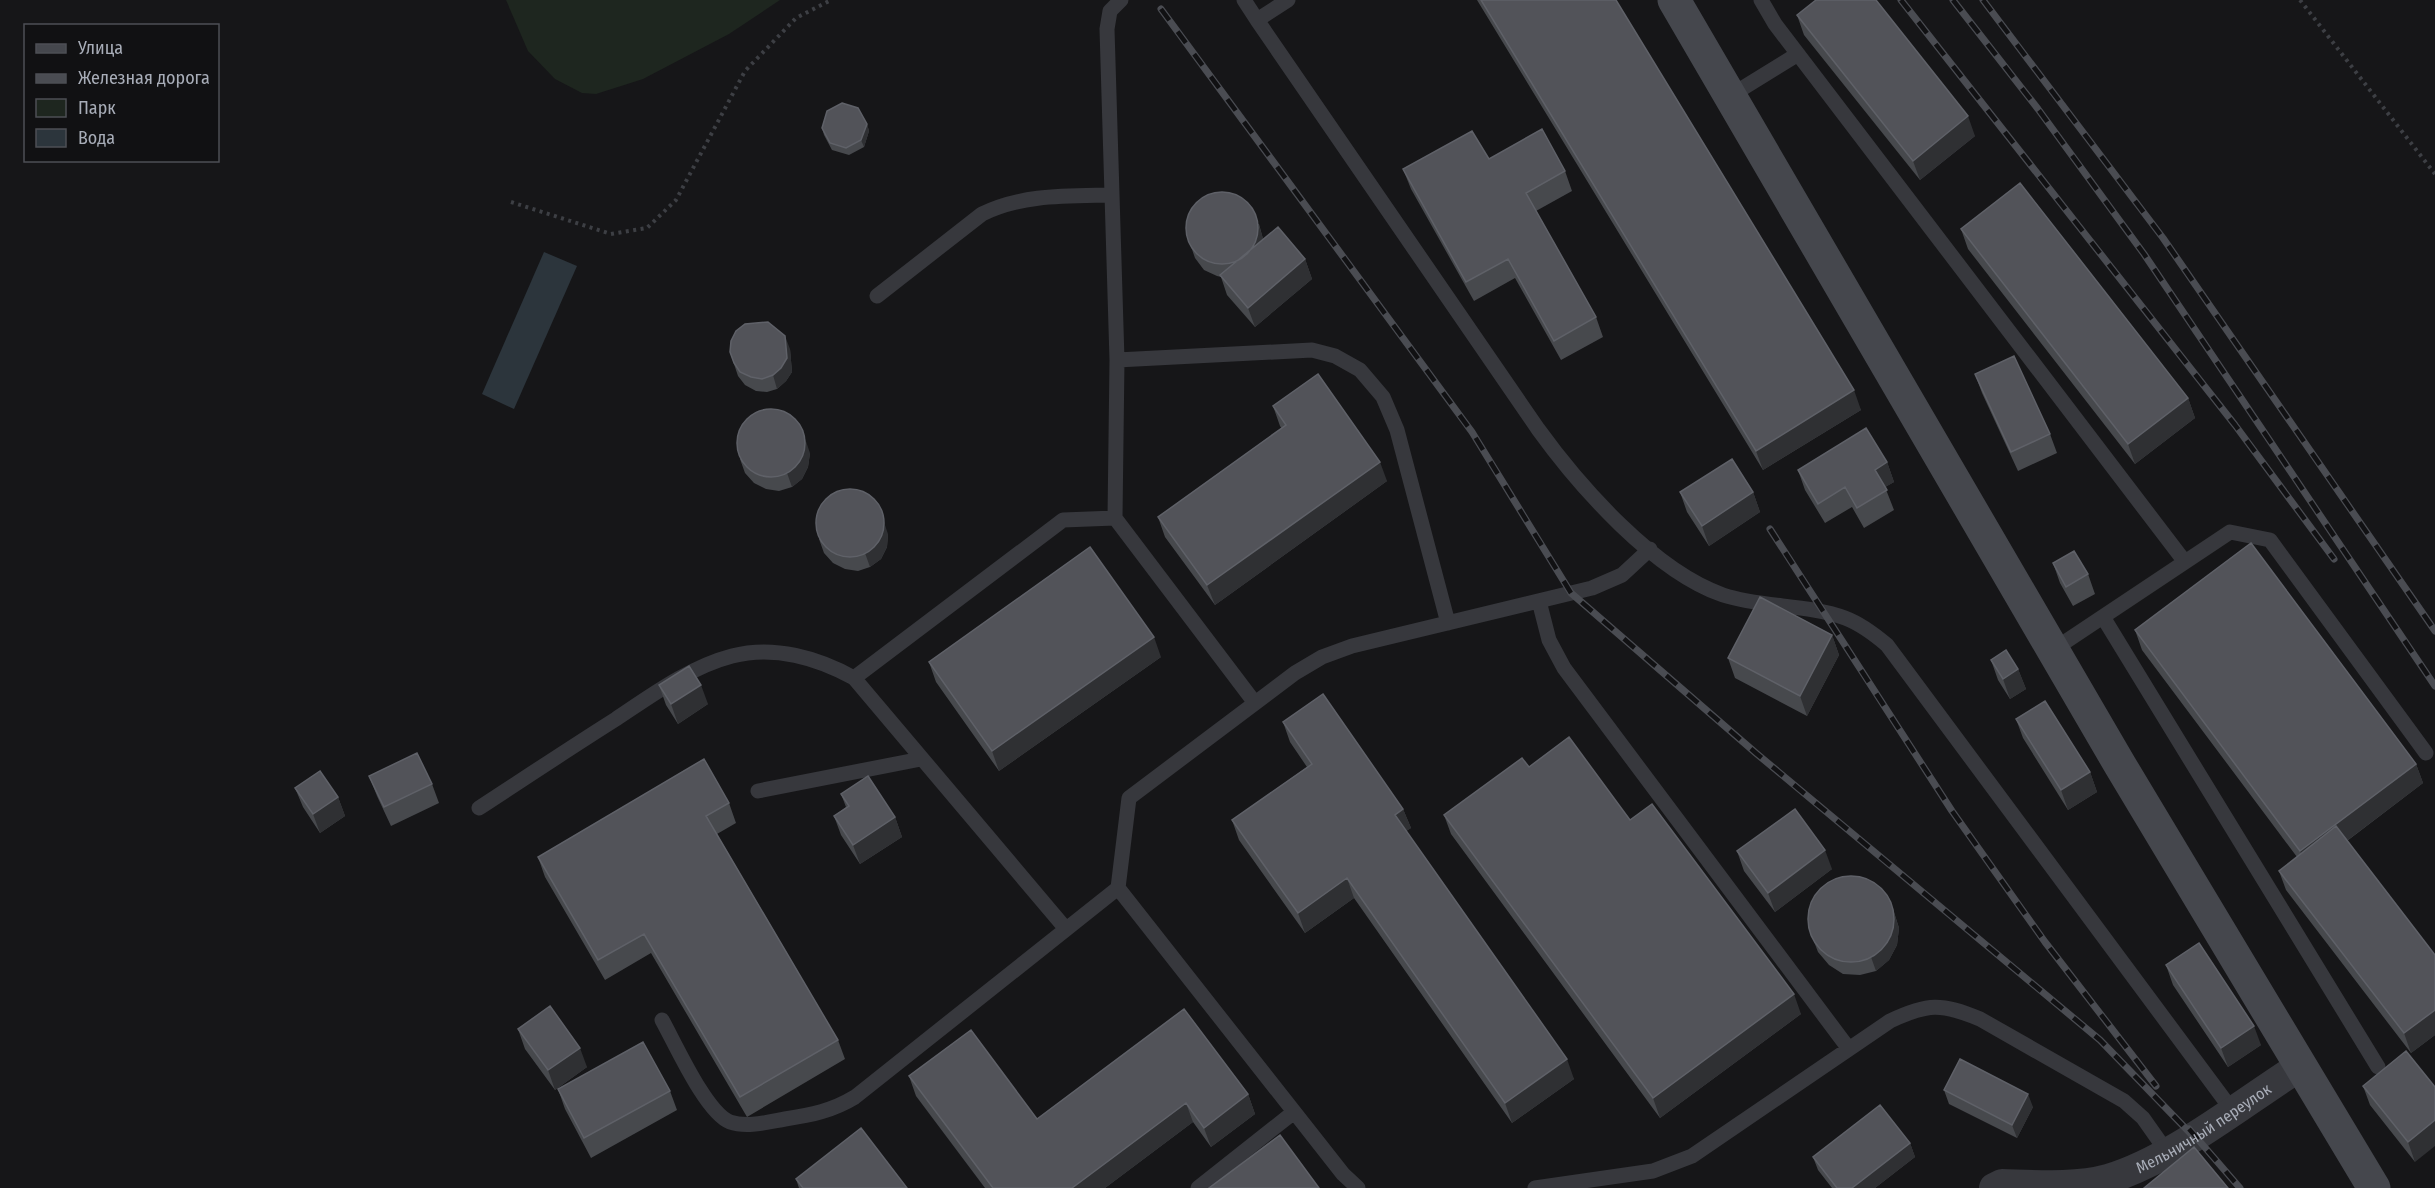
<svg xmlns="http://www.w3.org/2000/svg" width="2435" height="1188" viewBox="0 0 2435 1188" font-family="'Fira Sans Condensed',sans-serif">
  <rect width="100%" height="100%" fill="#161618"/>
  <path fill="#1e261f" d="M506,0h274l-51,34 -86,45 -47,15 -14,-1 -27,-14 -27,-28z"/>
  <path fill="#2c353c" d="M544,252l33,14 -63,143 -32,-15z"/>
  <g fill="none" stroke-linecap="round" stroke-linejoin="round">
    <path stroke="#3d3f44" stroke-width="4" stroke-dasharray="3 4.5" stroke-linecap="butt" d="M2300,0l135,174
      M511,202l100,32 36,-6 29,-28 69,-129 51,-53 35,-18"/>
    <path stroke="#37383d" stroke-width="15" d="M1121,0l-11,11 -3,18 10,331 -2,158 140,185
      M1244,0l13,20
      M1288,0l-31,20 281,409c42,58 116,142 185,166 40,13 83,9 122,23 16,6 29,16 42,27l345,465
      M1761,0l14,24 410,538
      M1730,96l68,-42
      M877,296l105,-82c41,-20 85,-18 130,-19
      M1117,360l195,-10 23,6 25,14 23,27 14,33 51,193
      M1539,601l10,39 15,28 285,381
      M2103,617l275,450
      M2053,650l177,-118 40,8 156,213
      M854,678l209,-158 52,-2
      M758,791l163,-32
      M479,808c46,-30 91,-60 137,-89 36,-24 74,-52 116,-63 42,-11 86,2 122,22l212,251
      M1118,888l11,-90 166,-125 27,-16 30,-11 240,-58 30,-13 28,-26
      M662,1020c13,23 44,93 68,102 17,6 38,0 55,-3 26,-4 47,-8 70,-22l263,-209 225,286 15,14
      M1198,1188l96,-76
      M1535,1188l118,-17 39,-15 198,-135c38,-18 51,-18 90,-2l144,82 19,17 24,34"/>
    <path stroke="#37383d" stroke-width="30" id="s1" d="M1994,1188l8,-4c34,1 74,4 106,-5 64,-19 134,-76 191,-112"/>
    <path stroke="#45474d" stroke-width="33" d="M1674,0l446,765 254,423"/>
    <defs>
      <path id="rail" d="M1901,0l334,425 99,134
        M1953,0l85,109 106,145 291,432
        M1983,0l180,238 272,393
        M1161,9l311,423 99,161 186,161 343,286 93,96
        M1770,529l182,282 93,131 111,144
        M2189,1129l51,59"/>
    </defs>
    <use href="#rail" stroke="#4a4c52" stroke-width="7"/>
    <use href="#rail" stroke="#111113" stroke-width="4.5" stroke-dasharray="14" stroke-linecap="butt"/>
  </g>
  <path fill="#47494d" d="M1477,0h139l245,410 -98,60z
    M1797,15l178,121 -55,44 -116,-145z
    M867,124l2,7 -5,16 -15,8 -17,-5 -8,-15 -2,-7z
    M1489,159l76,12 7,20 -36,20 60,106 7,20 -42,23 -46,-82 -41,23 -63,-112 -8,-20z
    M1259,224l4,15 42,20 7,20 -57,48 -28,-32 -6,-18 -4,-1 -13,-6 -9,-12 -9,-26z
    M1961,229l227,169 7,20 -60,46 -167,-215z
    M790,349l2,23 -6,9 -9,8 -10,3 -11,-1 -11,-6 -7,-9 -8,-24z
    M1975,374l75,60 7,19 -39,18 -36,-78z
    M1273,406l114,75 -172,124 -50,-68 -7,-20 124,-88 -2,-3z
    M810,453l-2,14 -6,12 -10,8 -13,4 -13,-2 -12,-6 -9,-10 -5,-14z
    M1887,462l7,20 -9,5 9,23 -30,18 -12,-21 -27,16 -20,-33 -7,-20z
    M1680,492h73l7,20 -51,34 -22,-34z
    M888,534l-1,13 -6,12 -11,8 -12,4 -13,-2 -12,-6 -9,-10 -5,-14z
    M2053,563l35,11 7,20 -22,12 -13,-23z
    M2135,630l281,134 7,19 -76,58 88,114v80l-24,18 -125,-163 -7,-19 18,-14 -155,-207z
    M1832,635l7,20 -32,61 -72,-38 -7,-20z
    M1161,657l-162,114 -63,-89 -7,-20z
    M1991,660l27,9 8,20 -16,10 -12,-19z
    M659,685l49,19 -30,20 -12,-19z
    M2016,719l74,53 7,20 -29,18 -45,-72z
    M1283,722l120,87 8,19 -5,3 168,248 -62,44 -158,-225 -49,35 -66,-93 -7,-20 75,-53 -17,-25z
    M1529,767l101,53 171,194 -141,104 -209,-284 -7,-19z
    M369,776l63,8 7,19 -48,23 -14,-30z
    M295,788l43,9 7,19 -25,17 -17,-26z
    M841,794l54,23 7,20 -42,27 -19,-29 -7,-19 12,-9z
    M729,803l7,20 -19,11 121,206 7,19 -98,58 -96,-164 -46,27 -60,-103 -7,-20z
    M1737,851l95,18 -57,43 -31,-41z
    M1894,912l5,16 -2,17 -8,15 -13,11 -16,4 -17,-1 -14,-9 -11,-13 -5,-13z
    M2166,965l95,80 -33,22 -55,-82z
    M518,1029l69,38 -32,23 -30,-41z
    M2406,1051l9,111 -45,-57 -7,-19z
    M909,1076l128,43 211,-25 7,20 -44,33 -18,-25 -88,66h-120l-69,-92z
    M558,1089l112,2 7,19 -86,48 -26,-49z
    M1944,1090l89,17 -16,31 -68,-34z
    M1910,1143l5,14 -40,31h-43l-14,-18 -5,-13z
    M796,1179l111,9h-108z"/>
  <path fill="#2f3033" d="M1968,116l7,20 -55,44 -7,-19z
    M867,124l2,7 -5,16 -3,-7z
    M1254,211l9,27 -1,14 -18,22z
    M1305,259l7,20 -57,48 -7,-19z
    M785,336l5,13 2,23 -6,9 -9,8 -4,-14z
    M1854,390l7,20 -98,60 -7,-19z
    M2188,398l7,20 -60,46 -7,-20z
    M801,427l9,26 -2,14 -6,12 -10,8 -5,-14z
    M1380,462l7,19 -172,124 -8,-20z
    M1887,462l7,20 -12,7 -7,-19z
    M1753,492l7,20 -51,34 -7,-20z
    M879,507l9,27 -1,13 -6,12 -11,8 -5,-14z
    M1832,635l7,20 -32,61 -7,-20z
    M1154,637l7,20 -162,114 -7,-20z
    M2018,669l8,20 -16,10 -7,-20z
    M701,685l7,19 -30,20 -7,-20z
    M2416,764l7,19 -116,88 -7,-20z
    M2090,772l7,20 -29,18 -7,-20z
    M338,797l7,19 -25,17 -7,-19z
    M1403,809l8,19 -9,6 -7,-19z
    M895,817l7,20 -42,27 -7,-19z
    M1825,850l7,19 -57,43 -7,-19z
    M1347,878l7,20 -49,35 -7,-20z
    M1889,898l10,30 -2,17 -8,15 -13,11 -5,-14z
    M1794,994l7,20 -141,104 -7,-20z
    M2435,1010v25l-24,18 -7,-20z
    M2254,1026l7,19 -33,22 -7,-19z
    M580,1048l7,19 -32,23 -7,-20z
    M1567,1059l7,20 -62,44 -7,-20z
    M1248,1094l7,20 -44,33 -7,-19z
    M2028,1094l5,13 -16,31 -5,-13z
    M1186,1103l7,19 -88,66h-33z
    M2435,1120v26l-20,16 -7,-20z
    M1910,1143l5,14 -40,31h-23z"/>
  <path fill="#525359" stroke="#5f6168" stroke-width="1.5" d="M1481,0h135l238,390 -98,61z
    M1816,0h60l92,116 -55,45 -116,-146z
    M842,103l16,5 9,16 -6,16 -15,8 -16,-5 -8,-15 5,-17z
    M1542,129l23,42 -39,22 70,124 -42,24 -46,-82 -42,23 -63,-113 69,-38 17,28z
    M2020,183l168,215 -60,46 -167,-215z
    M1186 228a36 36 0 1 1 72 0a36 36 0 1 1-72 0Z
    M1278,227l27,32 -57,49 -28,-33z
    M768,322l17,14 2,22 -6,10 -8,7 -11,4 -11,-2 -11,-5 -6,-9 -4,-11 1,-11 5,-10 9,-7z
    M2014,356l36,78 -39,18 -36,-78z
    M1318,374l62,88 -173,123 -49,-68 128,-92 -13,-19z
    M737 443a34 34 0 1 1 68 0a34 34 0 1 1-68 0Z
    M1866,428l21,34 -12,8 12,20 -30,18 -12,-21 -27,17 -20,-34z
    M1732,459l21,33 -51,34 -22,-34z
    M816 523a34 34 0 1 1 68 0a34 34 0 1 1-68 0Z
    M2251,543l165,221 -116,87 -165,-221z
    M1090,547l64,90 -162,114 -63,-89z
    M2074,551l14,23 -22,13 -13,-24z
    M1760,597l72,38 -32,61 -72,-38z
    M2006,650l12,19 -15,10 -12,-19z
    M689,666l12,19 -30,19 -12,-19z
    M1323,694l80,115 -8,6 172,244 -62,44 -158,-225 -49,35 -66,-93 80,-56 -29,-42z
    M2045,701l45,71 -29,18 -45,-71z
    M1569,737l61,83 22,-16 142,190 -141,104 -209,-283 78,-57 7,9z
    M417,753l15,31 -48,23 -15,-31z
    M704,759l25,44 -23,13 132,224 -98,57 -96,-163 -46,26 -60,-103z
    M320,771l18,26 -25,17 -18,-26z
    M868,776l27,41 -42,28 -19,-29 15,-10 -8,-12z
    M1795,809l30,41 -57,43 -31,-42z
    M2336,826l99,129v55l-31,23 -125,-162z
    M1808 919a43 43 0 1 1 86 0a43 43 0 1 1-86 0Z
    M2199,943l55,83 -33,22 -55,-83z
    M550,1006l30,42 -32,22 -30,-41z
    M1184,1009l64,85 -44,34 -18,-25 -114,85h-79l-84,-112 62,-46 66,89z
    M643,1042l27,49 -86,47 -26,-49z
    M2406,1051l29,36v33l-27,22 -45,-56z
    M1960,1059l68,35 -16,31 -68,-35z
    M1880,1105l30,38 -58,45h-15l-24,-31z
    M861,1128l46,60h-104l-7,-9z
    M1280,1135l39,53h-110z
    M2194,1147l34,41h-84z"/>
  <g text-anchor="middle" stroke-width="6" stroke-linejoin="round" paint-order="stroke">
    <g font-size="16" fill="#a8adb8" stroke="#111113">
      <text dy="6" stroke="none"><textPath href="#s1" startOffset="224">Мельничный переулок</textPath></text>
    </g>
  </g>
  <rect x="24" y="24" width="195" height="138" fill="#111113" stroke="#4d4f55" stroke-width="1.5"/>
  <rect x="36" y="44" width="30" height="9" fill="#45474d" stroke="#4d4f55" stroke-width="1.5"/>
  <text x="78" y="54" font-size="18" fill="#a8adb8">Улица</text>
  <rect x="36" y="74" width="30" height="9" fill="#4a4c52" stroke="#4d4f55" stroke-width="1.5"/>
  <text x="78" y="84" font-size="18" fill="#a8adb8">Железная дорога</text>
  <rect x="36" y="99" width="30" height="18" fill="#1e261f" stroke="#4d4f55" stroke-width="1.5"/>
  <text x="78" y="114" font-size="18" fill="#a8adb8">Парк</text>
  <rect x="36" y="129" width="30" height="18" fill="#2c353c" stroke="#4d4f55" stroke-width="1.5"/>
  <text x="78" y="144" font-size="18" fill="#a8adb8">Вода</text>
</svg>
